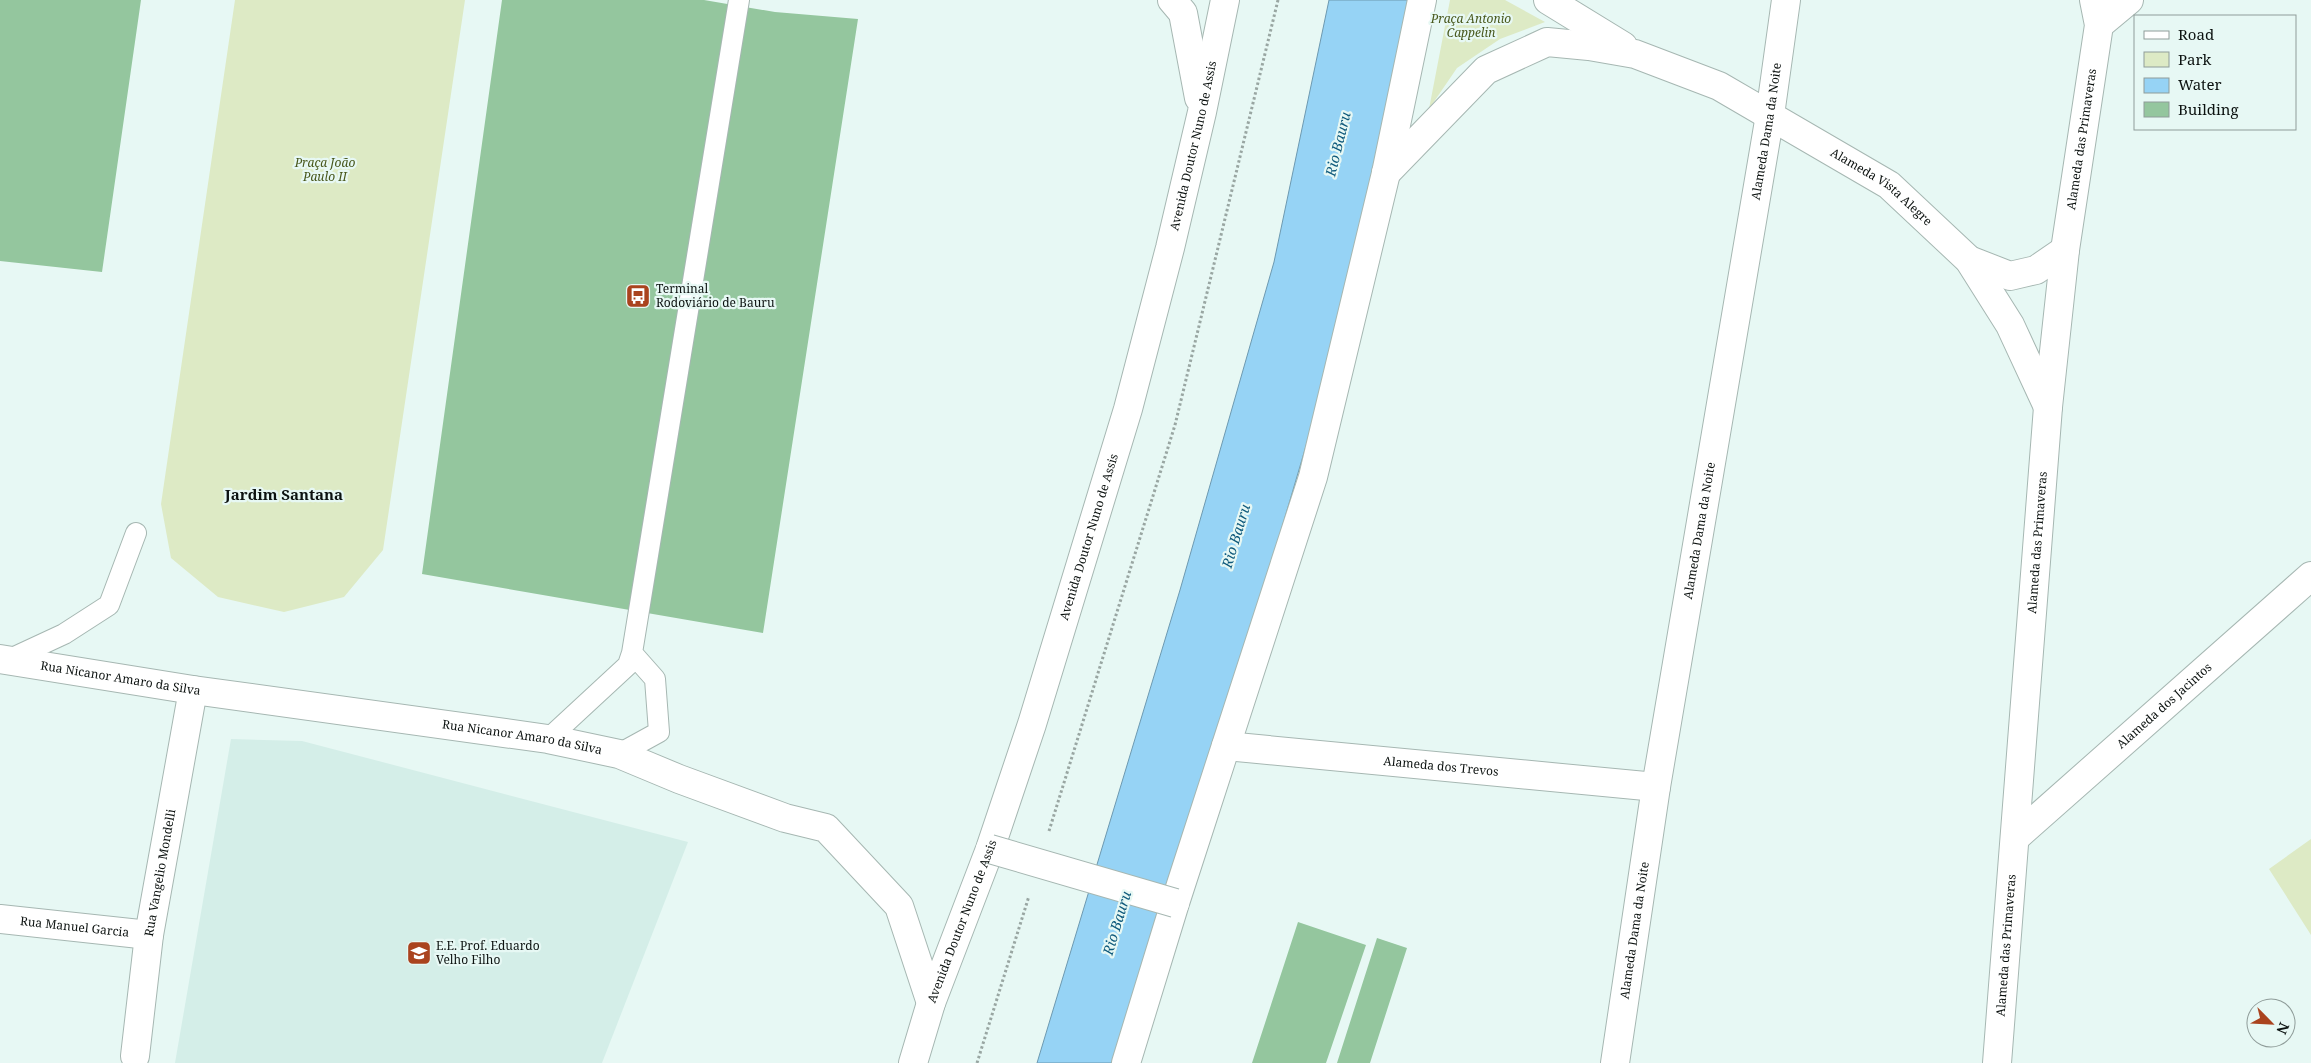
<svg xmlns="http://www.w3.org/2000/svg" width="2311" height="1063" viewBox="0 0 2311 1063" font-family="'Noto Serif',serif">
  <rect width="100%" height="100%" fill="#e7f8f4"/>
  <path fill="#d4eee8" d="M231,739l71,2 386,101 -86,221h-427z"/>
  <path fill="#ddeac5" d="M235,0h230l-82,550 -39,47 -60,15 -66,-15 -47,-39 -10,-54z
    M1450,0h55l40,22 -45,17 -43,29 -28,41z
    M2311,839v96l-42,-66z"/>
  <path fill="#96d3f5" stroke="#6d99b0" d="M1329,0h89l-71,307 -223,756h-87l143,-473 94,-328z"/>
  <path fill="#94c69e" d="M0,0h141l-39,272 -102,-11z
    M502,0h202l71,12 83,7 -95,614 -341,-59z
    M1298,922l68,23 -40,118h-74z
    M1377,938l30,10 -37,115h-33z"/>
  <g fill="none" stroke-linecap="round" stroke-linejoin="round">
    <defs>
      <path id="lane" d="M8,660l56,-26 45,-29 27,-72
        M548,739l80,-74 4,-12 107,-653
        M619,754l40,-22 -4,-53 -23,-26"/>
      <g id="street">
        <path d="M1548,0l75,46"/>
        <path d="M2099,25l30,-25"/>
        <path id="s1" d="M1386,173l100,-103 61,-28 42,4 46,8 84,32 170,99 80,75 41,65 38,82"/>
        <path d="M1969,260l41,16 26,-6 29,-20"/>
        <path id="s2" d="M0,659l193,31 355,49 71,15 60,25 106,39 41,10 73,78 32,97"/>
        <path id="s3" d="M1226,746l430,41"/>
        <path id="s4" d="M2016,837l295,-261"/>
        <path id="s5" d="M0,919l149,16"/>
        <path id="s6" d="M135,1056l14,-121 44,-245"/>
        <path id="s7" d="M1615,1063l41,-276 114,-672 16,-115"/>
        <path id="s8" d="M1997,1063l51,-656 17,-157 34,-225 -5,-25"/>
      </g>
      <g id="secondary">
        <path d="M1172,0l11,13 16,85"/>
        <path id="s9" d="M913,1063l18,-60 59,-154 42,-125 96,-315 42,-161 32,-136 23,-112"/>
        <path d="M1126,1063l49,-160 138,-426 73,-304 36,-173"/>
      </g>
    </defs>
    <use href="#lane" stroke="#a6b7b2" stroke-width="22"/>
    <use href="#street" stroke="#a6b7b2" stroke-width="30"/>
    <use href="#secondary" stroke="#a6b7b2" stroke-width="30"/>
    <path stroke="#99a6a2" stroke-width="3" stroke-dasharray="2.5 2.5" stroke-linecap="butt" d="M1049,831l126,-406 103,-425
      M977,1063l52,-167"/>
    <use href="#lane" stroke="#fff" stroke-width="20"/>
    <use href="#street" stroke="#fff" stroke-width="28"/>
    <use href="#secondary" stroke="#fff" stroke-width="28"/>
    <defs>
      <path id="secondary-bridge" d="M990,849l185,54"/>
    </defs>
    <use href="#secondary-bridge" stroke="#a6b7b2" stroke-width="30" stroke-linecap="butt"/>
    <use href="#secondary-bridge" stroke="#fff" stroke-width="28"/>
  </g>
  <defs>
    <symbol id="bus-square" viewBox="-11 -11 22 22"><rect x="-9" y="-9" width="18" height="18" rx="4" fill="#aa431e" stroke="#e7f8f4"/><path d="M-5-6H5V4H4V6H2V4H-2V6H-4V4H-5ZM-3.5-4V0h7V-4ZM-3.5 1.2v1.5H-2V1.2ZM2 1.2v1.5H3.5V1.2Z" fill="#fff"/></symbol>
    <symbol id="school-square" viewBox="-11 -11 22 22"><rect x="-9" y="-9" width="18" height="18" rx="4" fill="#aa431e" stroke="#e7f8f4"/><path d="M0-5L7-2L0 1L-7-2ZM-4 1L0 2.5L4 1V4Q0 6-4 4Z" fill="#fff"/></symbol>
  </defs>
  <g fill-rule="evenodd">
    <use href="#bus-square" x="624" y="282" width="28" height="28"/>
    <use href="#school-square" x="405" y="939" width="28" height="28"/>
  </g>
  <g text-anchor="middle" stroke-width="4.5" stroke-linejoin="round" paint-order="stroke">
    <g font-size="12" font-style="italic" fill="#48581c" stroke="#e7f8f4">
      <text x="1471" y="23">Praça Antonio<tspan x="1471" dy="14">Cappelin</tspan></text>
      <text x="325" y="167">Praça João<tspan x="325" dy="14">Paulo II</tspan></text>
    </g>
    <g font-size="12" fill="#0c1210" stroke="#e7f8f4">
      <text dy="4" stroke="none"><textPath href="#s7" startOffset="944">Alameda Dama da Noite</textPath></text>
      <text dy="4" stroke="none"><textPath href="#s8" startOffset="928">Alameda das Primaveras</textPath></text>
      <text dy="4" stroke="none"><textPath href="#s9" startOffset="960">Avenida Doutor Nuno de Assis</textPath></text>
      <text dy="4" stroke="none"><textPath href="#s1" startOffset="581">Alameda Vista Alegre</textPath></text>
      <text dy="4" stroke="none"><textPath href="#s7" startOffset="539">Alameda Dama da Noite</textPath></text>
      <text dy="4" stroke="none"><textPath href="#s9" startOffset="555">Avenida Doutor Nuno de Assis</textPath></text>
      <text dy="4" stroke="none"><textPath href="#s8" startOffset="522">Alameda das Primaveras</textPath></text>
      <text dy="4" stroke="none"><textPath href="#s2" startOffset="122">Rua Nicanor Amaro da Silva</textPath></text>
      <text dy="4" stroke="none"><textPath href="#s4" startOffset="198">Alameda dos Jacintos</textPath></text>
      <text dy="4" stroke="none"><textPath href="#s2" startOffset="528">Rua Nicanor Amaro da Silva</textPath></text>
      <text dy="4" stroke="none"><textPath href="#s3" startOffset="216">Alameda dos Trevos</textPath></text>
      <text dy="4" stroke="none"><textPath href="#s6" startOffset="185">Rua Vangelio Mondelli</textPath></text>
      <text dy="4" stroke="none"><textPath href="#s9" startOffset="150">Avenida Doutor Nuno de Assis</textPath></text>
      <text dy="4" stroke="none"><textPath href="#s5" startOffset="75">Rua Manuel Garcia</textPath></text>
      <text dy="4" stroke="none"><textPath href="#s7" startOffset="134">Alameda Dama da Noite</textPath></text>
      <text dy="4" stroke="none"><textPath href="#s8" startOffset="118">Alameda das Primaveras</textPath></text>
    </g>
    <g font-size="12" fill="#0c1210" stroke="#e7f8f4" text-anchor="start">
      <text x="656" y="293">Terminal<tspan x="656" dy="14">Rodoviário de Bauru</tspan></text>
      <text x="436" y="950">E.E. Prof. Eduardo<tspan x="436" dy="14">Velho Filho</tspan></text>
    </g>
    <g font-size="14" font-style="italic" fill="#0e597b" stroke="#e7f8f4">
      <text transform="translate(1338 144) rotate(-76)" y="5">Rio Bauru</text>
      <text transform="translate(1236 536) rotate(-73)" y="5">Rio Bauru</text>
      <text transform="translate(1117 923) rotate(-73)" y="5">Rio Bauru</text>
    </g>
    <g font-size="15" font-weight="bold" fill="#0c1210" stroke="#e7f8f4">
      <text x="284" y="500">Jardim Santana</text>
    </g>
  </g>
  <rect x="2134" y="15" width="162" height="115" fill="#e7f8f4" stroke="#8f9c99"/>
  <rect x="2144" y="31" width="25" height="8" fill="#ffffff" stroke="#8f9c99"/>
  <text x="2178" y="40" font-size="15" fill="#0c1210">Road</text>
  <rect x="2144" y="52" width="25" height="15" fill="#ddeac5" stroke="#8f9c99"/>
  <text x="2178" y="65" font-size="15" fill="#0c1210">Park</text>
  <rect x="2144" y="78" width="25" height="15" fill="#96d3f5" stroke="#8f9c99"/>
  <text x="2178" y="90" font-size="15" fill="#0c1210">Water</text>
  <rect x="2144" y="102" width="25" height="15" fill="#94c69e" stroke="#8f9c99"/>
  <text x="2178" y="115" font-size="15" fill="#0c1210">Building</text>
  <g transform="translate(2271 1023) rotate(114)"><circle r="24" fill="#e7f8f4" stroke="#8f9c99"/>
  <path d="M0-4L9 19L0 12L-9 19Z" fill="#aa431e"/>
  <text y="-8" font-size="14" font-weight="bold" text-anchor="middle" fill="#0c1210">N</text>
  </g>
</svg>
